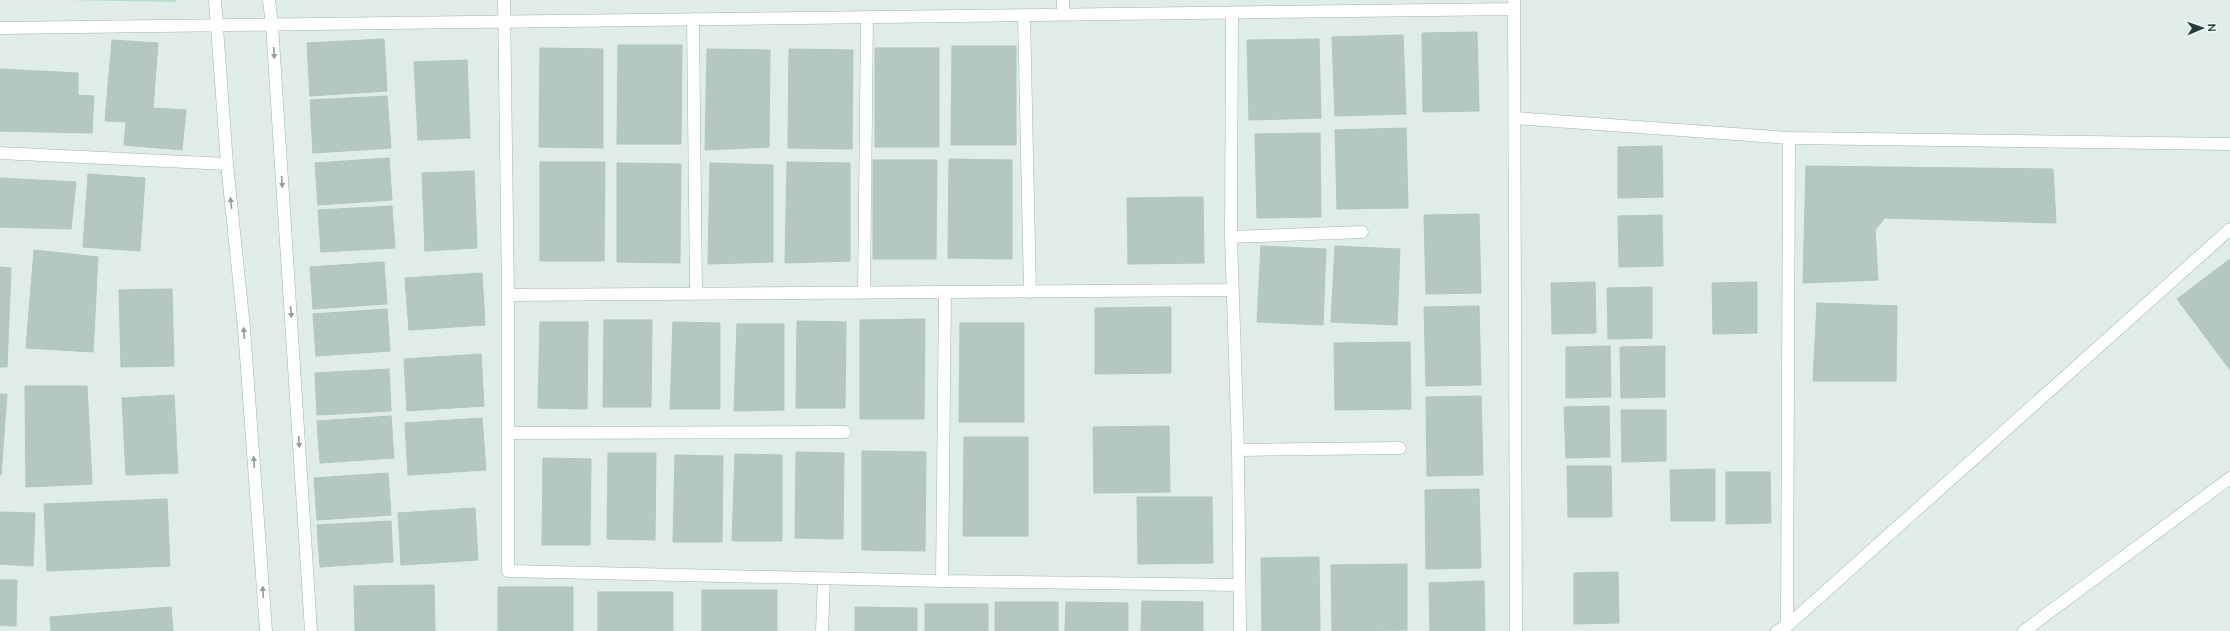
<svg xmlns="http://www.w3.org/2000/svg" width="2230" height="631" viewBox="0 0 2230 631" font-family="'Nunito Sans',sans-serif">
  <rect width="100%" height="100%" fill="#dfece8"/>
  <path fill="#b6dfc7" d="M65,0h111l1,2z"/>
  <path fill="#b4c7c1" stroke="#b1c6c0" d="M1477,32l2,79 -56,1 -1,-79z
    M1403,35l3,79 -71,2 -3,-79z
    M384,39l3,52 -77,5 -3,-53z
    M1319,39l2,79 -72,2 -2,-80z
    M112,40l46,3 -5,65 33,2 -4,40 -58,-5 2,-23 -21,-1z
    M618,45h64l-1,99h-64z
    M952,46h64v99h-65z
    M540,48l63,1v99l-64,-1z
    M875,48h64v99h-64z
    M707,49l63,1 -1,97 -64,3z
    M789,49l64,1 -1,99 -64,-1z
    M467,60l3,78 -52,2 -4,-78z
    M0,69l78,4v22l16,1 -2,37 -92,-2z
    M387,96l4,52 -78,5 -3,-53z
    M1406,128l2,80 -71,1 -2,-79z
    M1320,133l1,84 -64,1 -2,-84z
    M1662,146l1,51 -45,1v-51z
    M389,158l3,42 -74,5 -3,-42z
    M949,159l63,1v99l-64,-1z
    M873,160h64l-1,99h-63z
    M540,162h65l-1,99h-64z
    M787,162l63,1v98l-65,2z
    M617,163l64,1 -1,99 -63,-1z
    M710,163l63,2v97l-65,2z
    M1806,166l247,3 3,54 -171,-5 -10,12 3,50 -75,3z
    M474,171l3,77 -52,3 -3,-78z
    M88,174l57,4 -5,73 -57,-4z
    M0,178l76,4 -5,47 -71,-2z
    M1203,197l1,66 -76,1 -1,-66z
    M392,206l3,42 -74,4 -3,-42z
    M1479,214l2,79 -55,1 -2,-79z
    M1662,215l1,51 -44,1 -1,-51z
    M1261,246l65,3 -3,76 -66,-3z
    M1335,246l65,3 -3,76 -66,-3z
    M34,250l64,7 -5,95 -67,-4z
    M2230,259v111l-53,-71z
    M384,262l3,42 -74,5 -3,-42z
    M0,267l11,1 -4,99h-7z
    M482,273l3,52 -76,5 -4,-52z
    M1595,282l1,51 -44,1 -1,-51z
    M1757,282v51l-44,1 -1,-51z
    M1652,287v51l-44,1 -1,-51z
    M172,289l2,77 -53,1 -2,-77z
    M1817,303l80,3 -1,75h-83z
    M1479,306l2,79 -55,1 -2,-79z
    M1171,307v66l-76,1v-66z
    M387,309l3,42 -74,5 -3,-42z
    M925,319l-1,100h-64v-99z
    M604,320h48l-1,87h-48z
    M797,321l49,1 -1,86h-49z
    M540,322h48l-1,87 -49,-1z
    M673,322l47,1v86h-50z
    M960,323h64v99h-65z
    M737,324h47v86l-50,1z
    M1410,342l1,67 -76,1 -1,-67z
    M1610,346l1,51 -45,1v-51z
    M1665,346v51l-44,1 -1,-51z
    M481,354l3,52 -77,5 -3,-52z
    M389,369l2,42 -74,4 -2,-42z
    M25,386h62l5,98 -66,3z
    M0,394h7l-6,81h-1z
    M174,395l4,78 -52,2 -4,-77z
    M1481,396l2,79 -56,1 -1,-79z
    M1609,406l1,51 -44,1 -2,-51z
    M1621,410h45v51l-44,1z
    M391,416l3,42 -74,5 -3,-42z
    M482,418l4,52 -78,5 -3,-52z
    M1169,426l1,66 -76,1 -1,-66z
    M964,437h64v99h-65z
    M862,451l64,1 -1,99 -63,-1z
    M796,452l48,1 -1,86 -48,-1z
    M608,453h48l-1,87 -48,-1z
    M735,454l47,1v86h-50z
    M675,455l48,1 -1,86h-49z
    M543,458l48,1 -1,86h-48z
    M1567,466h44l1,51h-44z
    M1715,469v52h-44l-1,-51z
    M1726,472h44l1,51 -45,1z
    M388,473l3,42 -74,5 -3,-42z
    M1479,489l2,79 -55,1 -1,-79z
    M1137,497h75l1,66 -75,1z
    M167,499l3,67 -123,5 -3,-67z
    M475,508l3,52 -77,5 -3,-52z
    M0,512l35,1 -2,53 -33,-2z
    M391,521l2,41 -73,5 -3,-42z
    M1319,557l1,74h-58l-1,-73z
    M1407,564v66l-75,1 -1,-66z
    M1618,572l1,51 -45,1v-51z
    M0,580h17l-1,46 -16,-1z
    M1484,581l1,50h-55l-1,-48z
    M434,585l1,46h-80l-1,-45z
    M498,587h75v44h-75z
    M702,590h75v41h-75z
    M598,592h75v39h-75z
    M1142,601l61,1v29h-62z
    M995,602h63v29h-63z
    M1066,602l62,1v28h-63z
    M925,604h63v27h-63z
    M171,607l2,24h-122l-1,-14z
    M855,607l62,1v23h-62z"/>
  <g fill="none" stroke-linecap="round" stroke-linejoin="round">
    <defs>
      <path id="minor" d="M215,0l12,164 17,164 22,303
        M269,0l3,25 39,606
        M504,0l4,295v276l434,10 297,4
        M1514,0l2,631
        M1232,12l-1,225 7,213 2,181
        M1063,13v-13
        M1024,15l6,277
        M693,19l3,274
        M0,28l1514,-19
        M1515,118l274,20 441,6
        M0,153l227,11
        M1231,237l131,-5
        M864,293l3,-276
        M508,295l723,-5
        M508,433l337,-1
        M1238,450l162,-2
        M942,581l3,-289
        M1787,626l2,-488
        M822,631l2,-52
        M1777,631l10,-5 443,-397
        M2024,631l206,-153"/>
    </defs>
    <use href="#minor" stroke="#a2b4b0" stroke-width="13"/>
    <use href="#minor" stroke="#fff" stroke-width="12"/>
  </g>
  <defs><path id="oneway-solid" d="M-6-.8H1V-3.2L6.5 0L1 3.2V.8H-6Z"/></defs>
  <g fill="#8f9e9c">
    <use href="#oneway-solid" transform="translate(274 53) rotate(86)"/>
    <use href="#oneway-solid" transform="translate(282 182) rotate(86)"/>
    <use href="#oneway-solid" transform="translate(231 203) rotate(-96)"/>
    <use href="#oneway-solid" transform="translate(291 312) rotate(86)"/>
    <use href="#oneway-solid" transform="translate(244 333) rotate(-94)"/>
    <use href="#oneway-solid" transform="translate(299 442) rotate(86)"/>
    <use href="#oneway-solid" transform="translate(254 462) rotate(-94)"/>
    <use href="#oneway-solid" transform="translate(263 592) rotate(-94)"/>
  </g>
  <g transform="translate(2202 28) rotate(88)" stroke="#f0f8f5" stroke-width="3" paint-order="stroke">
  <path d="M0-3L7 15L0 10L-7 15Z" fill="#1f3d39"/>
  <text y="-6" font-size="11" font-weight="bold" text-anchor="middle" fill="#1f3d39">N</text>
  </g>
</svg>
